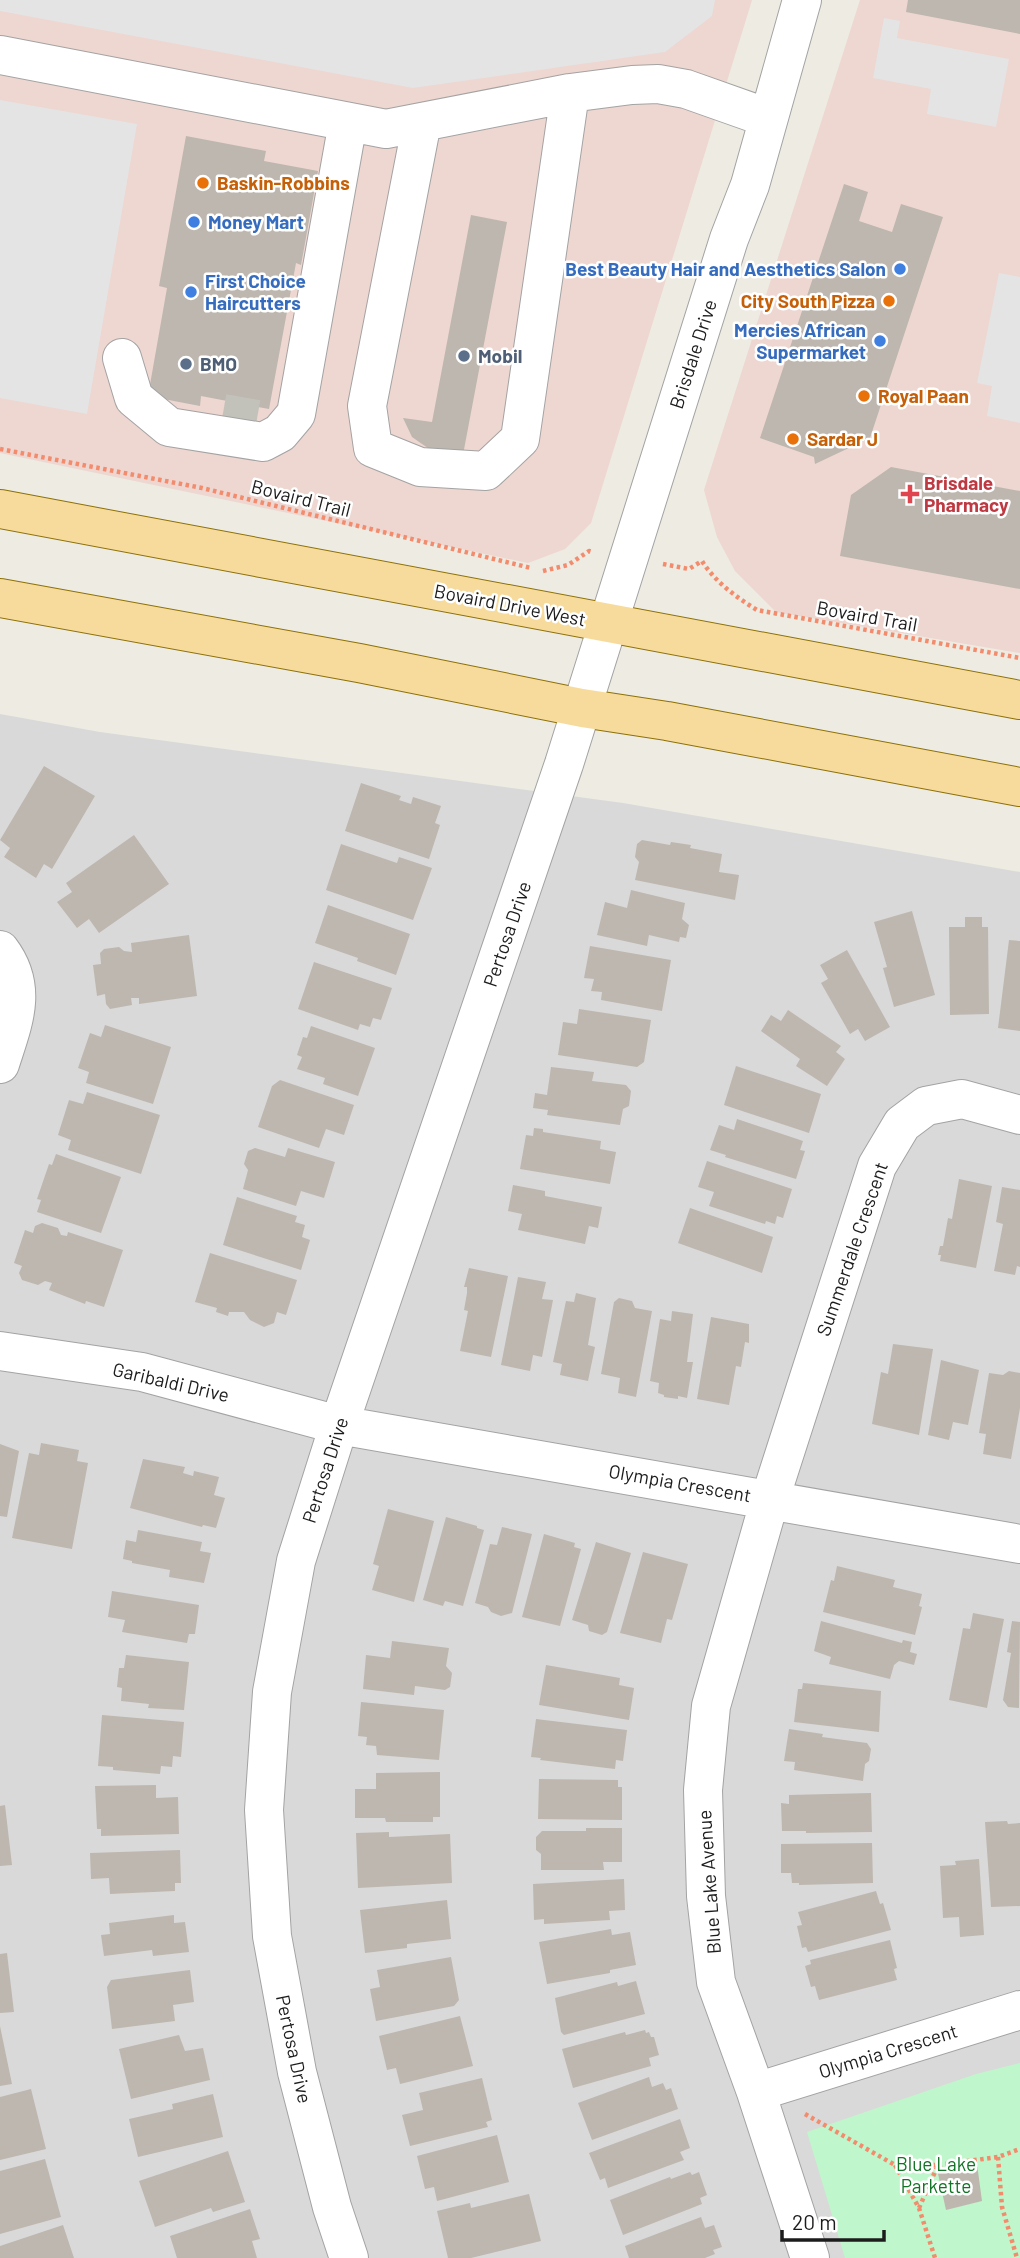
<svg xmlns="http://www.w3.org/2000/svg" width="1020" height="2258" viewBox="0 0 1020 2258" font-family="Barlow,sans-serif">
  <rect width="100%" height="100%" fill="#edebe2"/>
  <path fill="#dad9d9" d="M0,714l100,18 523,71 397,69v1386h-1020z"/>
  <path fill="#eed6d1" d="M0,0h752l-161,523 -26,26 -37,14 -528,-110z
    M860,0h160v653l-244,-41 -41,-41 -18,-34 -13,-47z"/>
  <path fill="#c0f6cb" d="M1020,2063v195h-175l-38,-126 169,-58z"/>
  <path fill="#e4e4e4" d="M0,0h715l-3,16 -47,36 -252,36 -413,-77z
    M884,18l16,3 -3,17 112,21 -13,68 -69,-13 4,-25 -58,-11z
    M0,100l137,24 -50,290 -87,-16z
    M999,273l21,4v146l-33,-7 5,-30 -15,-3z"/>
  <path fill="#bdb7af" d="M908,0h112v34l-114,-22z
    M186,136l80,15 -2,10 54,10 -17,94 -5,-2 -27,146 -68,-13 -1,10 -52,-10 19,-108 -8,-2z
    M844,184l24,8 -9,29 33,11 9,-28 42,13 -73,221 -55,26 -1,-7 -54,-19z
    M471,215l36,7 -45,238 -27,-7 -23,-16 -9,-19 29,4z
    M891,467l129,24v98l-180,-33 11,-61z
    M44,766l51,30 -43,73 -8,-5 -8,14 -32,-21 6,-9 -10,-8z
    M361,783l40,13 -2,4 12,4 2,-7 28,9 -6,17 5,2 -11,34 -84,-28z
    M134,835l35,49 -70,49 -10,-14 -12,9 -20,-26 15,-10 -6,-9z
    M642,840l28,5 1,-3 20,3 -1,3 32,6 -3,18 20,3 -4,25 -100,-20 4,-18 -4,-5 2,-13z
    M341,844l56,19 2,-6 33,11 -19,52 -87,-30z
    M631,890l54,13 -3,16 7,6 -3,13 -6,-1 -1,5 -30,-7 -2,11 -50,-11 8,-33 22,6z
    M328,905l82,29 -14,41 -39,-14 1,-3 -43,-15z
    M912,911l23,84 -41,12 -11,-39 4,-1 -13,-45z
    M965,917h17v10h6l1,87 -39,1 -1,-88h16z
    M189,935l8,61 -58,8v-6h-8l1,7 -22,4 -4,-5 -1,-10 -8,2 -4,-31 8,-1 -1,-11 4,-4 15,-2 5,4 8,1 -1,-9z
    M1009,940l11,1v90l-22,-3z
    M590,946l81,14 -9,51 -61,-11 1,-8 -11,-1 3,-12 -10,-1z
    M847,950l43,77 -25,14 -7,-12 -8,5 -29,-51 7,-4 -8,-14z
    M314,962l78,26 -11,32 -8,-2 -3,9 -10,-3 -2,6 -60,-21z
    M579,1009l72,11 -7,42 -7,5 -79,-12 5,-33 14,2z
    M788,1010l53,36 -5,6 9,7 -18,27 -31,-20 4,-7 -39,-28 10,-16 10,6z
    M105,1025l66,22 -18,57 -67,-21 3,-11 -11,-4 12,-35 11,4z
    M311,1026l64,22 -17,48 -35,-12 2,-6 -28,-9 5,-12 -5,-2 6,-18 4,1z
    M736,1066l85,28 -12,39 -85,-28z
    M551,1067l43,5 -2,9 34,4 5,6 -2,15 -6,3 -3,16 -73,-10 1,-5 -15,-2 2,-15 12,2z
    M280,1080l74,25 -10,30 -18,-6 -7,19 -61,-21 14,-41z
    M87,1092l73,23 -19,59 -73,-24 3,-10 -13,-5 11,-35 14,4z
    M737,1119l66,22 -3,9 5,1 -9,28 -71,-22 1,-2 -16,-5 9,-25 15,5z
    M534,1128l9,1v3l58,9 -1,8 16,3 -6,32 -90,-15 6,-34 7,1z
    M255,1148l30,9 3,-9 47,14 -11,36 -23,-7 -5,15 -53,-17 5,-19 -4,-6 4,-13z
    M56,1154l65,23 -20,56 -64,-21 4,-12 -4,-1 12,-35 3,1z
    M707,1161l85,28 -9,29 -6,-2 -2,8 -9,-3 -1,3 -56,-18 5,-14 -16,-5z
    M959,1179l33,7 -16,82 -36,-7 1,-6h-3l2,-9h3l5,-28 4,1z
    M513,1185l32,6v5l57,11 -4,21 -9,-2 -4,18 -67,-14 4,-16 -14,-3z
    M1002,1187l18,3v77l-3,-1 -2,9 -21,-4 9,-47 -7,-2z
    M237,1197l60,19 -2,6 10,3 -3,12 8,3 -9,30 -78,-25z
    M690,1208l83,29 -11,36 -84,-30z
    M42,1223l16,5 3,7 6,1 1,-4 55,18 -19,57 -18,-6 -1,3 -36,-14 3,-7 -7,-2 -7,4 -16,-5 -3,-7 3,-7 -8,-3 11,-33 8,3 2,-7z
    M210,1253l87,27 -11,35 -9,-3 -3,11 -10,4 -14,-7 -6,-8h-15l-1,4 -12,-4 1,-4 -22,-6z
    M469,1268l39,8 -17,81 -31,-6 8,-40 -4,-1 3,-17v-6h-3z
    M518,1277l28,5 -4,17 11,1 -11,57 -9,-2 -3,16 -29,-6z
    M576,1293l20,5 -8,47 7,2 -7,34 -28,-6 2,-11 -9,-2 13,-61 8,1z
    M619,1298l13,3 3,7 17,3 -16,86 -18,-4 2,-15 -19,-4 13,-72z
    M672,1311l21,3 -6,48h6l-6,36 -9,-2v3l-14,-2v-2l-6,-2 1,-10 -9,-2 10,-62 11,2z
    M711,1317l38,7v19l-4,-1 -4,25 -5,-1 -7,39 -32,-6z
    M893,1344l40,5 -14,86 -47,-11 9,-52 7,2z
    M941,1360l38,10 -11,55 -15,-3 -4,18 -21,-5z
    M1009,1371l11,2v35l-9,51 -28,-5 3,-20 -7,-1 10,-60 14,2z
    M41,1443l38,7 -2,11 11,2 -16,86 -60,-11 17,-85 10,2z
    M0,1444l19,7 -12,66 -7,-1z
    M143,1459l42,8 -2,6 10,3 1,-5 25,6 -5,18 11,3 -9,30 -13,-3 -1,2 -72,-19z
    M388,1509l46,12 -20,81 -42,-12 7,-24 -6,-2z
    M446,1517l31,9v2l7,2 -21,76 -18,-5 -2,5 -20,-6z
    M502,1527l30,7 -20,79 -11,3 -10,-4 -3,-5 -13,-4 15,-59 7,1z
    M138,1530l64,12 -2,9 11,2 -7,30 -35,-6 1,-7 -38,-7v-2l-9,-2 3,-19 10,2z
    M544,1534l31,9 -1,4 7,2 -21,77 -38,-9z
    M596,1542l35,11 -24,79 -5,3 -13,-4 -1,-6 -16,-5z
    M643,1552l45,12 -16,56 -5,-1 -6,24 -41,-10z
    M837,1566l58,14 -2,7 29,7 -3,12 3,1 -7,28 -92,-23 8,-32 3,1z
    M112,1591l87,14 -4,29h-6l-2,9 -65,-11 3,-12 -17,-3z
    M973,1613l31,6 -17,89 -38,-8 14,-72 7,1z
    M821,1621l81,22 1,-3 9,2 -2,10 7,2 -3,11 -15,-4 -5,4 -4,14 -61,-15 2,-7 -17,-6z
    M1012,1621l8,1 -1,86 -11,-1 -5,-7 8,-47 -4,-1z
    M392,1641l57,7 -3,18 6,7 -2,14 -5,3 -30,-4 -1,9 -51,-6 3,-34 24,3z
    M126,1655l63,7 -5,48 -36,-2 1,-4 -28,-3 1,-13 -5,-1 2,-19h5z
    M546,1665l74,13 -1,7 15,3 -5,32 -90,-15z
    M803,1683l78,8 -2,41 -85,-10 4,-33h4z
    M361,1702l83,8 -5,50 -62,-5 -1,-9 -10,-1 1,-8 -9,-1z
    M102,1715l82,7 -3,35 -8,-1 -1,11 -11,-1 -1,8 -47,-4v-3l-15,-1z
    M536,1719l91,11 -4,31 -7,-1 -1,9 -75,-9 1,-2 -10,-1z
    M789,1729l34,5 -1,3 45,6 4,6 -2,12 -4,3 -2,17 -69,-11 1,-8 -11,-1z
    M440,1772v45h-7v5h-47l-1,-4h-30v-29h21v-16z
    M539,1779l79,1v7h4v33l-84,-1z
    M156,1785v13l22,-1 1,37 -78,2v-7h-4l-2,-43z
    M871,1793l1,39 -66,1v-2h-24l-1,-28 8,1v-9z
    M5,1805l7,60 -12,1v-60z
    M1007,1821l1,3 12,-1v83l-29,1 -6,-85z
    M586,1828h36v34h-19l1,8h-63v-16l-5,-4v-13l6,-6h44z
    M389,1832v5l61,-3 2,49 -94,5 -2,-55z
    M872,1843l1,40 -74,2v-2h-7l-1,-10h-10v-29z
    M180,1850l1,33h-6v8l-65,3 -1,-16 -18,1 -1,-26z
    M979,1859l5,76 -24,2 -1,-20 -16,1 -3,-52 16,-1 -1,-4z
    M624,1879l1,31 -16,1 1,9 -66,4v-5l-10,1 -1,-36z
    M876,1891l4,13 3,-1 8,27 -83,22 -2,-5 -4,1 -5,-22 5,-1 -4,-13z
    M447,1900l4,39 -44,5v4l-42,5 -5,-43z
    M174,1915v8l11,-1 4,30 -36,4 -1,-6 -48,6 -3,-21 9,-1 -1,-11z
    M611,1929l1,6 18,-3 6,33 -26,5v3l-63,11 -8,-42z
    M890,1940l7,28 -3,1 3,11 -78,20 -4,-14 -4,1 -6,-21 6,-2 -1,-4z
    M7,1953l7,59 -14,1v-59z
    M451,1957l8,43 -5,6 -78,15 -6,-32 10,-2 -3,-17z
    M190,1970l4,32 -21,3 2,16 -63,8 -5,-42 4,-7z
    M636,1981l9,33 -81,21 -3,-3 -6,-34 62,-16 1,4z
    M460,2016l13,50 -73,18 -4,-16 -9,2 -8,-34z
    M0,2026l12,58 -12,2z
    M645,2030l1,3 3,-1 2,5h3l5,18 -10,3 2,8 -78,22 -11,-39 63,-17 1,3z
    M179,2035l6,16 18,-3 7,32 -79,19 -12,-50z
    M649,2077l3,10 11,-4 3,7 5,-2 7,21 -86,31 -14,-37z
    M482,2078l10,42 -6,2 2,5 -78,19 -8,-31 21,-5 -4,-17z
    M31,2089l15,60 -46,11v-63z
    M213,2094l10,43 -85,20 -9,-38 44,-10 -1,-5z
    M680,2119l10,29 -10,4 4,8 -76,28 -3,-10 -5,2 -11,-27z
    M497,2135l12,47 -72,19 -3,-14 -9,2 -8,-33z
    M228,2151l17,51 -32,10 -2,-4 -56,19 -16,-46z
    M45,2159l16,58 -61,17v-63z
    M977,2164l5,37 -36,9 -9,-41z
    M690,2172l2,3 7,-3 8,23 -7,3 2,6 -79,31 -13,-35 60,-23 1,2z
    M529,2194l12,47 -70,17h-23l-11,-47 33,-8 1,5z
    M250,2209l10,30 -8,2 5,17h-80l-7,-22z
    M701,2217l4,11 9,-3 8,22 -9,3 2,4 -10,4h-76l-4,-12z
    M63,2225l11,33h-74v-12z"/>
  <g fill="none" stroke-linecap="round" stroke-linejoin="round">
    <path stroke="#c3c2ba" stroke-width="38" stroke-dasharray="38 19" stroke-linecap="butt" d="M223,413l34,6"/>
    <defs>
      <path id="minor" d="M0,55l386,74 184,-36 62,-8 26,-1 28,5 82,29
        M422,122l-55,284 6,42 47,19 66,4 34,-32 50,-346
        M122,358l12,40 35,29 94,15 17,-9 16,-19 52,-292
        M0,950c29,38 13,73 0,114
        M0,1351l142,21 197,53 681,119
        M756,2092l264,-82
        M349,2258l-17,-51 -35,-135 -25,-136 -8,-126 8,-118 24,-131 43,-136 225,-661 165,-525 21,-54 52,-185
        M810,2258l-54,-166 -40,-110 -10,-86 -3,-106 8,-84 59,-207 107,-333 25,-42 24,-18 36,-7 58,16"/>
      <path id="major" d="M0,509l1020,191
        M0,598l359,65 223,45 85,13 353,66"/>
    </defs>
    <use href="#minor" stroke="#a3a3a3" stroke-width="40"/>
    <use href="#major" stroke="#8e7106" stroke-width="40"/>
    <path stroke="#f38b6d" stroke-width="4.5" stroke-dasharray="3.5 3.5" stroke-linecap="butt" d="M0,449l202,39 329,80
      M663,564l26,5 13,-8c13,21 34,36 55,49l263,48
      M543,571l25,-6 21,-14 3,1
      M805,2114l90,51h43l60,-8 22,-8
      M998,2157l4,50 15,51
      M895,2165l24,43 16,50
      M919,2208l19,-43"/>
    <use href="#minor" stroke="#fff" stroke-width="38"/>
    <use href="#major" stroke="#f7db9d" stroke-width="38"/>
  </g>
  <g fill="#e8710a" stroke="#fff" stroke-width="2.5">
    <circle cx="203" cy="183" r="7"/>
    <circle cx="889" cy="301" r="7"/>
    <circle cx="864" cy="396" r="7"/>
    <circle cx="793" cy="439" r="7"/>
  </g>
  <g fill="#3f7fe0" stroke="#fff" stroke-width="2.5">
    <circle cx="194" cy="222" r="7"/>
    <circle cx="900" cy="269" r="7"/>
    <circle cx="191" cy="292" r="7"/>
    <circle cx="880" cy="341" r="7"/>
  </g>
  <g fill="#5c6f8a" stroke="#fff" stroke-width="2.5">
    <circle cx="464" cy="356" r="7"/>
    <circle cx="186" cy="364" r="7"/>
  </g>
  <path fill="#e0444e" stroke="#fff" stroke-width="2.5" d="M906.5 483.5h7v7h7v7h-7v7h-7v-7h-7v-7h7z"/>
  <g text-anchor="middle" stroke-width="5" stroke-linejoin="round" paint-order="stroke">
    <g font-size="19" font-weight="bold" fill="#c56008" stroke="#fff" text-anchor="start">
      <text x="217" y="190">Baskin-Robbins</text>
      <text x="875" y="308" text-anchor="end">City South Pizza</text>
      <text x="878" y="403">Royal Paan</text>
      <text x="807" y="446">Sardar J</text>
    </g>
    <g font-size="19" font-weight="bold" fill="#366cbe" stroke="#fff" text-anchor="start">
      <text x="208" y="229">Money Mart</text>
      <text x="886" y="276" text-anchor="end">Best Beauty Hair and Aesthetics Salon</text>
      <text x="205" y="288">First Choice<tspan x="205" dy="22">Haircutters</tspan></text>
      <text x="866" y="337" text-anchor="end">Mercies African<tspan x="866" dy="22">Supermarket</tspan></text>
    </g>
    <g font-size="19" fill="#1c1c1c" stroke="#fff">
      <text transform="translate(693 354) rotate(-72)" y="7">Brisdale Drive</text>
      <text transform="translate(301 498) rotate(14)" y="7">Bovaird Trail</text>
      <text transform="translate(510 605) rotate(11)" y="7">Bovaird Drive West</text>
      <text transform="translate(867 616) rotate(10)" y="7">Bovaird Trail</text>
      <text transform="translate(507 934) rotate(-71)" y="7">Pertosa Drive</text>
      <text transform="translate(852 1249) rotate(-71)" y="7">Summerdale Crescent</text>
      <text transform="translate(171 1382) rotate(13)" y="7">Garibaldi Drive</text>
      <text transform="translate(325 1470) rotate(-72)" y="7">Pertosa Drive</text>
      <text transform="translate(680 1483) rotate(10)" y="7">Olympia Crescent</text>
      <text transform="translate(709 1882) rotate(-94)" y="7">Blue Lake Avenue</text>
      <text transform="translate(294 2049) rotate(78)" y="7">Pertosa Drive</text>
      <text transform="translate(888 2051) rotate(-17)" y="7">Olympia Crescent</text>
    </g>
    <g font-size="19" font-weight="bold" fill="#4e5e75" stroke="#fff" text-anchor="start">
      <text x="478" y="363">Mobil</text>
      <text x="200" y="371">BMO</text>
    </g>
    <g font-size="19" font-weight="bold" fill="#be3a42" stroke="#fff" text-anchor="start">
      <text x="924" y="490">Brisdale<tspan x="924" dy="22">Pharmacy</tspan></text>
    </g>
    <g font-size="19" fill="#107424" stroke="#fff">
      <text x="936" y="2171">Blue Lake<tspan x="936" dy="22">Parkette</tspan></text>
    </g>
  </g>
  <path d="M782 2230v10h102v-10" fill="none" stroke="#1c1c1c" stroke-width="3.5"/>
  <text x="792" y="2230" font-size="21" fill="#1c1c1c" stroke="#ffffff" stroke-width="5" paint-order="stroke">20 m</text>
</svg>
